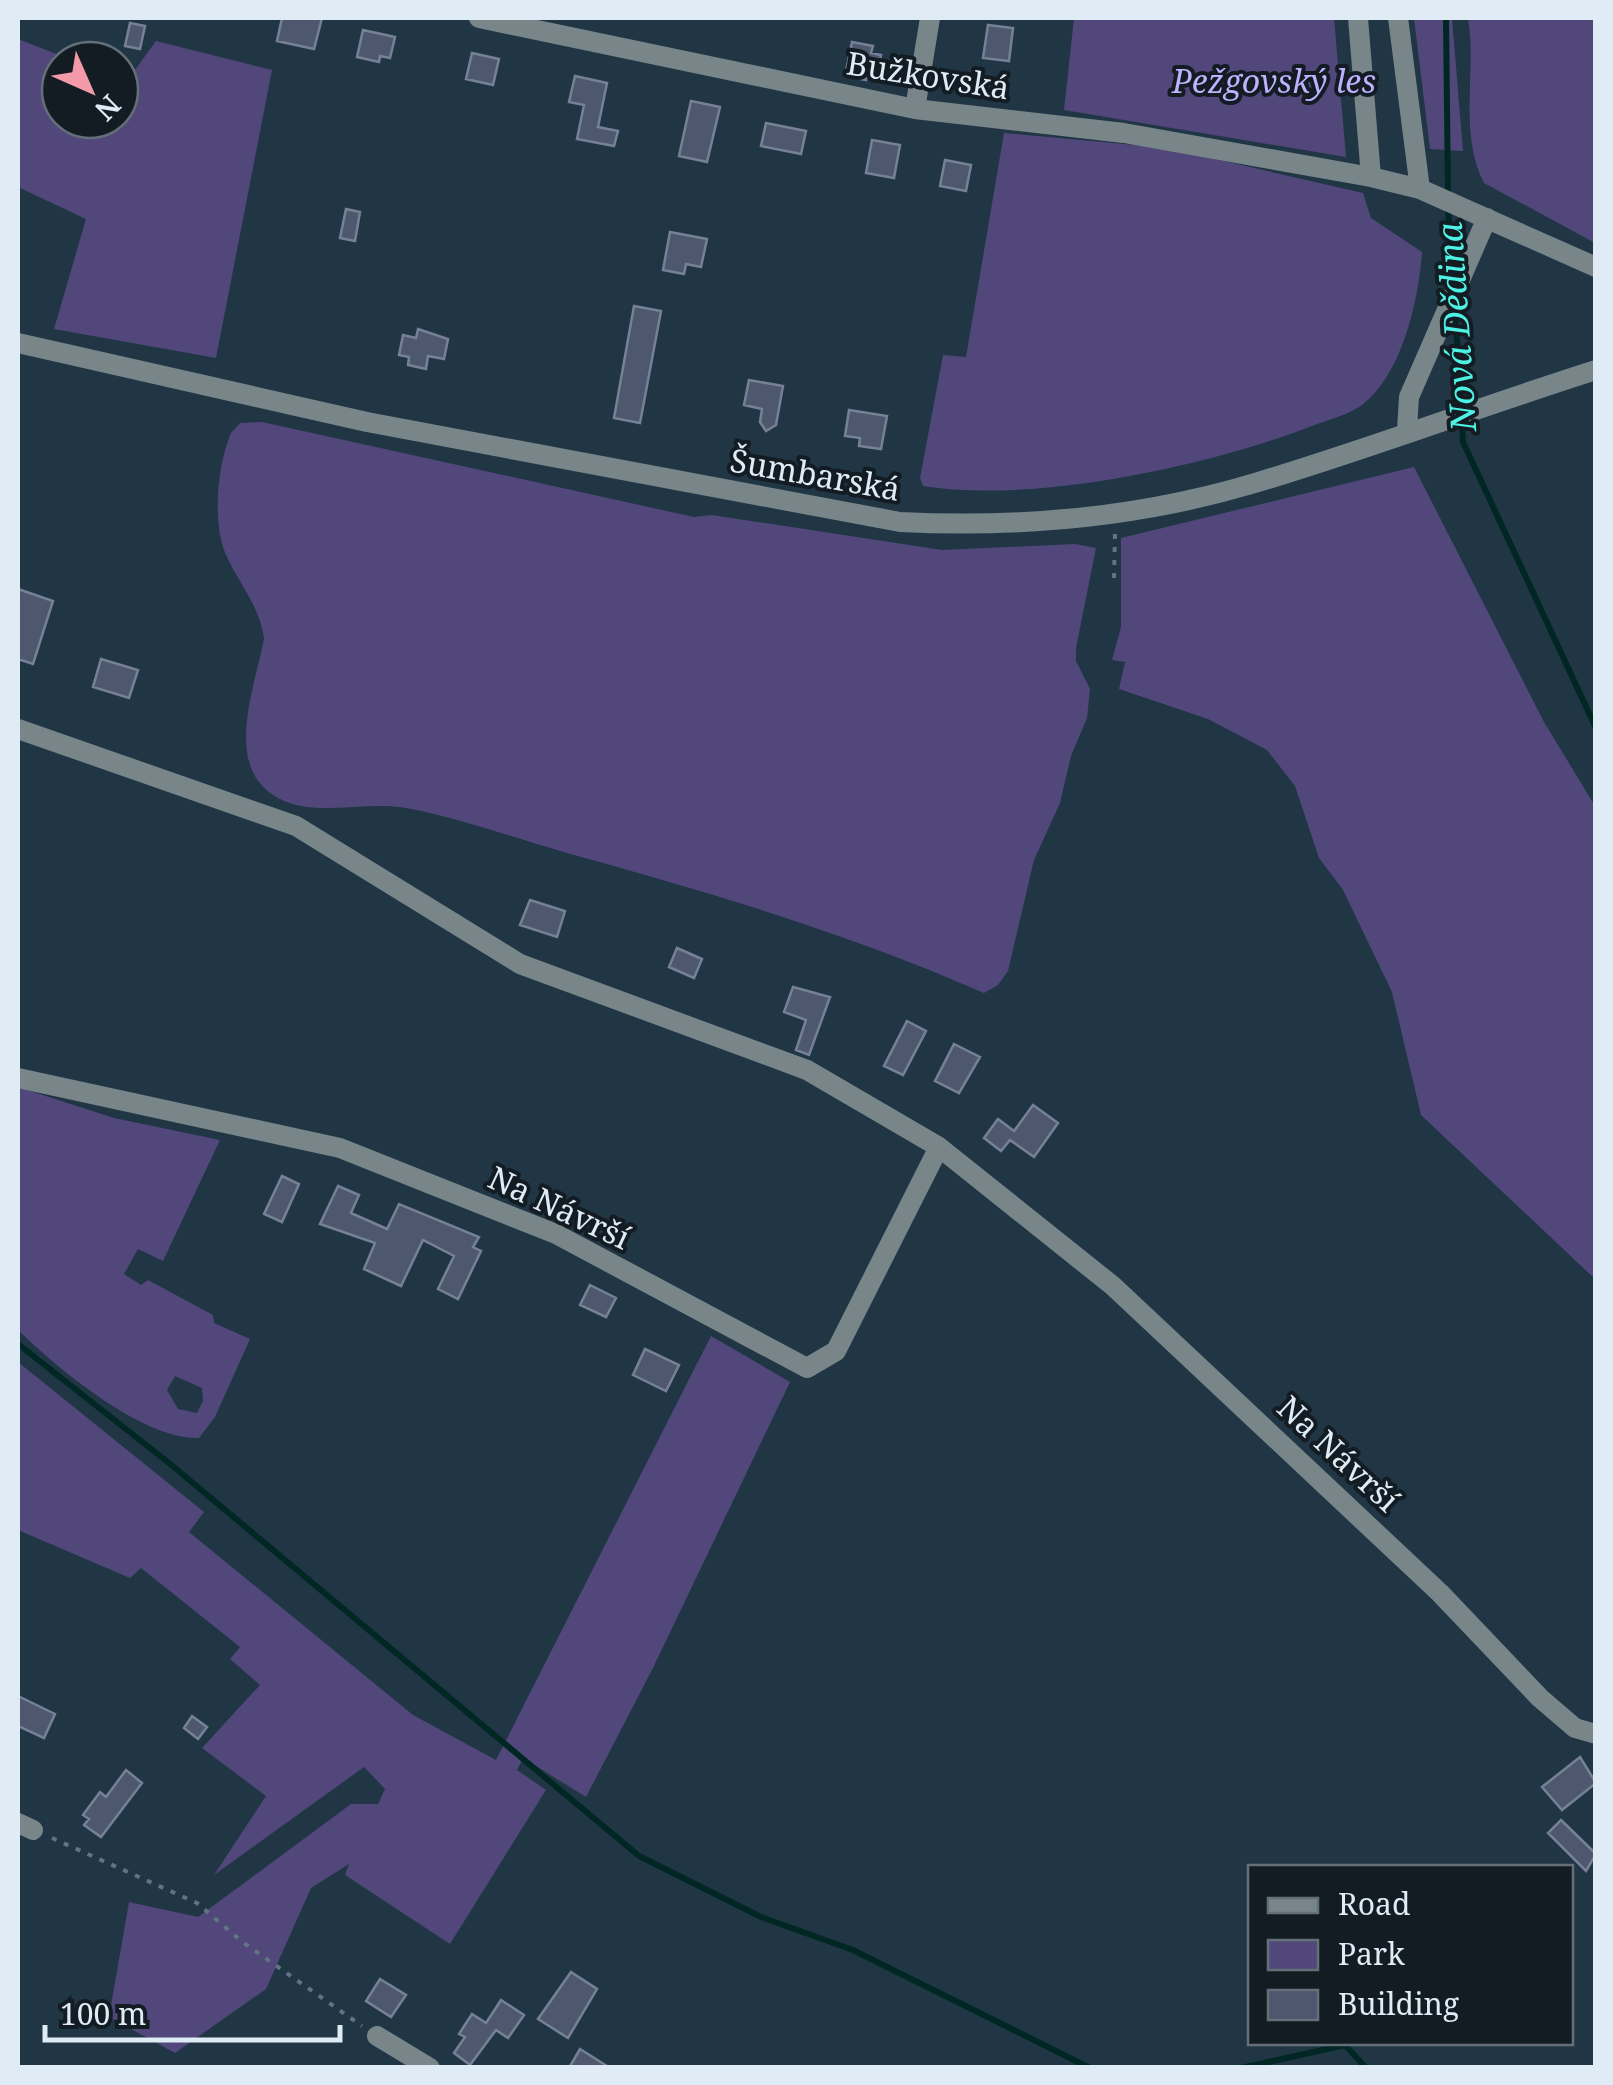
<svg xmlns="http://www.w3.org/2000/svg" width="1613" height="2085" viewBox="0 0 1613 2085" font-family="'Noto Serif',serif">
  <rect width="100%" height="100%" fill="#203645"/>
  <path fill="#51477b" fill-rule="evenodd" d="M1074,18h260l12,139 -282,-47z
    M1414,18h38l11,133 -33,-2z
    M1468,18h127v225l-111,-60c-26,-50 -7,-112 -16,-165z
    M18,39l54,21h-12v60h60v-41l7,2 29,-40 116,29 -56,288 -162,-29 32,-110 -68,-32z
    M1004,133l163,15 196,45 8,25 51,34c-3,47 -20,123 -60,153 -14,10 -34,15 -50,21 -103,40 -279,78 -389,60l-3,-8 23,-123 23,2z
    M262,422l432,95 18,-2 230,35 133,-6 21,4 -20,100v13l14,28 -3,29 -16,38 -11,47 -26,57 -26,111 -10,14 -14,8c-134,-59 -275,-101 -417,-140 -53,-15 -107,-35 -161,-45 -43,-8 -96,12 -133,-13 -49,-32 -18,-109 -9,-156 -4,-33 -25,-55 -38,-84 -14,-33 -9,-89 5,-122l9,-10z
    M1414,467l130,255 51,84v473l-174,-164 -29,-123 -49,-102 -24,-32 -24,-72 -28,-36 -59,-31 -89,-30 6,-27 -13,-2 9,-33v-89z
    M18,1087l96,31 106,22 -57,121 -25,-12 -14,25 17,11 7,-5 65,35 1,8 36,16 -35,78 -16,21c-56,2 -142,-70 -181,-108zM175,1376l27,12 1,13 -6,12 -19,-4 -11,-19z
    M711,1336l79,46 -138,288 -66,127 -63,-39 -6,12 29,20 -96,154 -105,-69 4,-11 -38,24 -45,101 -91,64 -66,-36 20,-115 69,15 153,-113h27l7,-15 -21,-22 -150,108 52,-79 -64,-48 58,-63 -30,-26 10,-12 -99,-79 -11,10 -112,-48v-168l186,150 -15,20 224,183 83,45z"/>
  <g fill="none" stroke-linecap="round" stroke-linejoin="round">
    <path stroke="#012724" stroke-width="6" d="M1446,18l2,178
      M1448,209l5,72
      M1455,308l8,134 133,286
      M18,1344l151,119 470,393 122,61 92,33 237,118
      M1241,2068l104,-23 21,23"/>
  </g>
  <path fill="#4d576d" stroke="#768198" stroke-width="2.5" d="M282,18h40l-8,31 -37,-8z
    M130,23l15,3 -5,23 -15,-3z
    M988,25l25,3 -4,33 -26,-3z
    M363,30l32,7 -5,21 -10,-2 -1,6 -22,-5z
    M852,42l21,4 -2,7 10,2 -3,17 -10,-2 -2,10 -21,-4z
    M472,53l27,6 -6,26 -27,-6z
    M575,76l32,7 -9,44 20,4 -4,15 -37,-7 7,-34 -15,-3z
    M691,101l29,6 -13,55 -28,-6z
    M766,123l40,8 -5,23 -40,-8z
    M872,140l28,5 -6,33 -28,-5z
    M945,160l26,5 -5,26 -26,-5z
    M346,209l14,3 -5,29 -15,-3z
    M670,232l37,7 -6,28 -15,-3 -2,10 -21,-4z
    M634,306l27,5 -21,112 -26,-5z
    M418,329l30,10 -4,20 -16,-3 -2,13 -18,-4 1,-8 -10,-2 4,-20 13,3z
    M749,380l34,6 -7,39 -10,6 -6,-9 2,-13 -18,-4z
    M849,410l38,6 -6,33 -22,-3 1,-8 -15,-2z
    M18,589l35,12 -20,63 -15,-5z
    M101,659l37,11 -9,28 -36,-11z
    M530,900l35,11 -8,26 -37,-12z
    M677,948l25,11 -8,19 -25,-11z
    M793,987l37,10 -21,58 -13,-5 10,-30 -22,-8z
    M907,1021l19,10 -23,44 -19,-9z
    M954,1044l26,13 -21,36 -24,-12z
    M1033,1105l25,18 -24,34 -24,-17 -9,11 -17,-13 14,-19 16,12z
    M282,1176l17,8 -17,38 -18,-8z
    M338,1186l21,9 -8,18 36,16 12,-25 80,33 -6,10 8,4 -23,48 -20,-10 16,-33 -31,-16 -22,46 -37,-17 11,-26 -55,-19z
    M590,1285l26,13 -10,19 -26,-12z
    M645,1349l34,16 -13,26 -33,-16z
    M18,1696l37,18 -11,24 -26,-12z
    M192,1716l15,11 -9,12 -14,-11z
    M1580,1757l16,26 -34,27 -20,-23z
    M126,1770l16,13 -41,54 -17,-12 5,-6 -6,-4 17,-23 6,5z
    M1561,1820l35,34 -10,17 -38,-38z
    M571,1972l26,17 -29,49 -30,-19z
    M380,1979l26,16 -15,22 -25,-16z
    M501,2000l23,15 -16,23 -12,-8 -26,35 -16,-12 11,-16 -6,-3 13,-20 14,9z
    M580,2049l8,5 22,14h-41z"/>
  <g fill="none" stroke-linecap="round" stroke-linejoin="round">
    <path stroke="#617482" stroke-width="4" stroke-dasharray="5 8" stroke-linecap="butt" d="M1114,578l1,-46
      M52,1838l145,65 44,38 121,85"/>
    <path stroke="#78868a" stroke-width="20" d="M479,18l436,91 209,24 247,44 49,12 176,78
      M1358,18l13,159
      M1398,18l22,171
      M915,109l15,-91
      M1407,430l2,-33 78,-179
      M18,729l278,97 224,138 287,106 132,77 174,139 327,307 100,105 35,30 21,6
      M18,1078l322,70 216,86 251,134 29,-17 103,-204
      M18,1823l15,7
      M377,2036l53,32"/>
    <path stroke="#78868a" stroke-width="20" d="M18,343l349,79 533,100c118,6 241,-5 355,-39 114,-34 227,-77 341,-113"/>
  </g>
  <g text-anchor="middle" stroke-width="8" stroke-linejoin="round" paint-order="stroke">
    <g font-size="32" fill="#dfecf6" stroke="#131c23">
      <text transform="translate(928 76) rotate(9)" y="11">Bužkovská</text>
      <text transform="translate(815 475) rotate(10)" y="11">Šumbarská</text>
      <text transform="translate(559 1208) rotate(25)" y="11">Na Návrší</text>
      <text transform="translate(1338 1454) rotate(43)" y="11">Na Návrší</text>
    </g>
    <g font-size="32" font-style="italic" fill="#beb1fe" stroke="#131c23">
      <text x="1274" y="93">Pežgovský les</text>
    </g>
    <g font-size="35" font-style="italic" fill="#4ef2e5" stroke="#131c23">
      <text transform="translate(1457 327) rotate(-94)" y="12">Nová Dědina</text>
    </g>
  </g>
  <rect width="1613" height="2085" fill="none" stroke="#dfecf6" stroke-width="40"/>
  <rect x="1248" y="1865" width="325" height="180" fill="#131c23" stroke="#656f77" stroke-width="2.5"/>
  <rect x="1268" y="1898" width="50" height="15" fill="#78868a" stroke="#656f77" stroke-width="2.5"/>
  <text x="1338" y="1915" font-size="30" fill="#dfecf6">Road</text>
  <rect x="1268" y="1940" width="50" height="30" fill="#51477b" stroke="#656f77" stroke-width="2.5"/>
  <text x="1338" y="1965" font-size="30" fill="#dfecf6">Park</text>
  <rect x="1268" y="1990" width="50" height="30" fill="#4d576d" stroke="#656f77" stroke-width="2.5"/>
  <text x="1338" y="2015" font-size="30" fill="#dfecf6">Building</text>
  <g transform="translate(90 90) rotate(135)"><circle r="48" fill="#131c23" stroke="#656f77" stroke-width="2.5"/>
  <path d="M0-8L18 38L0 25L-18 38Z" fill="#f39aa8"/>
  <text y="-15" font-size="28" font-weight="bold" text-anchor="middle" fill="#dfecf6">N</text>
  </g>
  <path d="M45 2025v15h295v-15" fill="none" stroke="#dfecf6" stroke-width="5"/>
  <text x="60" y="2025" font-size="30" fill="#dfecf6" stroke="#131c23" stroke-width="8" paint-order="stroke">100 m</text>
</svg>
